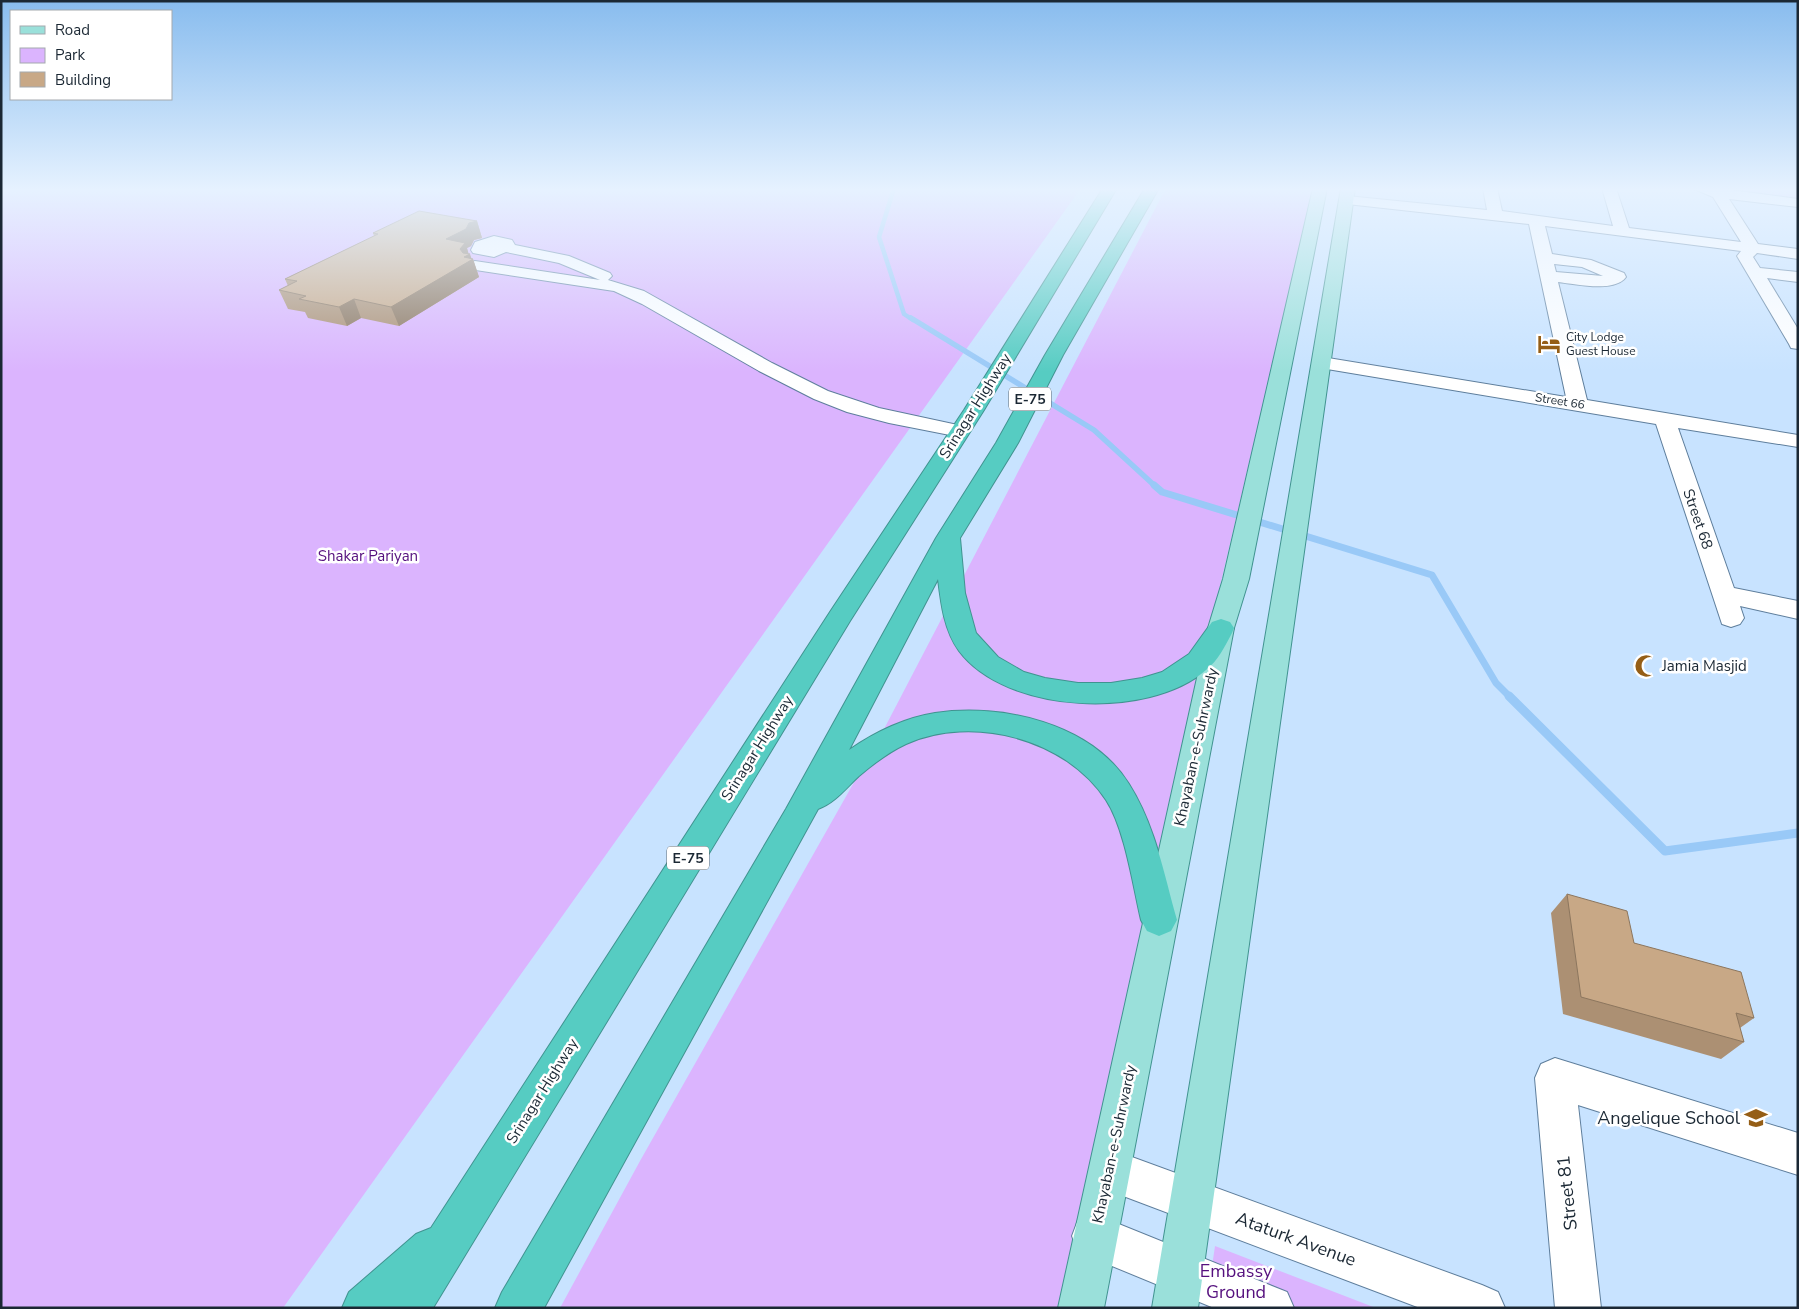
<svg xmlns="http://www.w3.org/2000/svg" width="1799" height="1309" viewBox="0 0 1799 1309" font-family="'Nunito Sans',sans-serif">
  <rect width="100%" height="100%" fill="#c8e3ff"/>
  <path fill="#dbb4fe" d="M1,188h1080l-798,1120h-282z
    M1166,188h148l-102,432 -152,688h-500l80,-147 243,-430z
    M1695,188h103v13z
    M1215,1246l161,62h-170z"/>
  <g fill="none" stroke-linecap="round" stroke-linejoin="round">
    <path stroke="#99c9f7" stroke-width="4.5" d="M894,188l-15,49 25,77 9,6"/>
    <path stroke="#99c9f7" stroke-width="5.5" d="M911,318l183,112 61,56"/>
    <path stroke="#99c9f7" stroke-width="7" d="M1154,485l8,7 270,83 64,108 14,14"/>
    <path stroke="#99c9f7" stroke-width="9" d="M1509,696l156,155 133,-18"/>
    <defs>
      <path id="minor" d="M1483,188h14l5,23 111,15 -11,-38h14l13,40 112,14 -28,-45 -21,-9h23l83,11v8l-69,-8 29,45 40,5v10l-41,-6 -4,4 7,11 38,4v10l-31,-4 31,51v20l-7,-1 -2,-4 -52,-88 4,-5 -196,-25 7,28 39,6 33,13 2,4c-11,16 -51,7 -68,5l29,118 211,35v12l-120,-19 56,160 64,13v18l-58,-13 4,12 -4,6 -9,3 -9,-3 -66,-200 -341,-57 -3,-4 3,-4 7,-2 244,40 -37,-173 -182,-20 -7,-4 7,-4 140,14zM1554,264l28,3 21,9 -47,-4z
        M494,236l18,4 3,5 54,11 41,17 2,3 -4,4 36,11 128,72 56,28 51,17 88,19 3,4 -3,4 -7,2 -71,-14 -42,-11 -33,-13 -55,-28 -117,-67 -28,-13 -145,-22 -2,-3 2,-3 6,-2 125,19 -41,-17 -53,-11 -12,5 -21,-4 -2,-3 4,-8z
        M1555,1058l243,75v42l-220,-70 23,203h-46l-20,-230 6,-14z
        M1110,1149l372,136 16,7 7,16h-85l-310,-117 -15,-6 -6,-15 6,-15z
        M1094,1214l193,78 7,16h-80l-136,-56 -6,-16 6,-16z"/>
      <path id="major" d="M1313,188h14l-78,391 -15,49 -130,680h-46l150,-680 15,-49z
        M1341,188h14l-157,1120h-46z"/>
      <path id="highway" d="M1103,188h14l-133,222 -134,211 -417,687h-91l7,-16 67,-58 15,-6 399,-616 134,-202z
        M1145,188h14l-96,167 -45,88 -58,95 5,55 11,40 22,24 26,15 21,6 33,5h33l31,-5 20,-6 27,-18 23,-32 9,-3 9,3 4,6 -2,5c-7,13 -14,28 -26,37 -57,50 -200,44 -247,-19 -15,-21 -18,-47 -21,-72l-89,171c26,-18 55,-32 86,-37 67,-10 156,10 194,71 26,41 35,90 48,136l-6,11 -12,5 -12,-5 -6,-11c-8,-34 -16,-91 -35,-120 -40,-61 -133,-86 -200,-56 -17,8 -33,20 -47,32 -13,12 -24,27 -41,33l-274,499h-49l7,-16 284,-483 150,-271 60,-95 49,-88z"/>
    </defs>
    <use href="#minor" stroke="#5e7e9c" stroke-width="2"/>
    <use href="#major" stroke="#419390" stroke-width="2"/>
    <use href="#highway" stroke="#419390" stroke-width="2"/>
    <use href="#minor" fill="#fff" fill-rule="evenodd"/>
    <use href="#major" fill="#9ae0da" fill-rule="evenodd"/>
    <use href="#highway" fill="#56ccc2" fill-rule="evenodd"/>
  </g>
  <path fill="#ac9073" d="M477,221l5,17 -8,2 -3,6 -4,2 1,6 4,5h1l6,18 -80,49 -38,-8 -14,8 -39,-8 -3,-6 -17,-3 -9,-19 9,-4 -3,-7 89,-43 -1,-3z
    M1567,894l67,49 120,75 -14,10 4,14 -23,17 -158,-45 -12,-101z"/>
  <path fill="#8c765e" d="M477,221l5,17 -8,2 -3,6 -4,2 2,7 1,-1 2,6 1,-1 6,18 -80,49 -8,-19 55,-68 23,-16z
    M354,299l7,19 -14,8 -8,-19z"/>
  <path fill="#c8a886" stroke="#8c765e" d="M419,211l58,10 -8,2 -3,6 -20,10 19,4 -5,6 3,4 7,1 -6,3 9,2 -82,48 -37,-8 -15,8 -40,-8 7,-3 -27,-6 18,-9 -12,-2 93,-45 -5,-1z
    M1567,894l60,17 7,32 107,29 13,46 -18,-5 8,29 -163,-45z"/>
  <linearGradient id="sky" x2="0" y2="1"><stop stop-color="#88bcee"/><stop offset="0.51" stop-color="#e6f2ff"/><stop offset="1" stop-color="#e6f2ff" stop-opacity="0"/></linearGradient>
  <rect width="1799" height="372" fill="url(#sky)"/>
  <defs>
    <symbol id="hotel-bare" viewBox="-9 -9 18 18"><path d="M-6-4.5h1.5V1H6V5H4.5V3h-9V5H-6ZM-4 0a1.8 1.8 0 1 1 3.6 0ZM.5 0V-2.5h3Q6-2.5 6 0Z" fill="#955e16" stroke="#fff" stroke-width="2.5" paint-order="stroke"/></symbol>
    <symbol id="mosque-bare" viewBox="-9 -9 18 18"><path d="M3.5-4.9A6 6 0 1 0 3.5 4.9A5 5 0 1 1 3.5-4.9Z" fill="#955e16" stroke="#fff" stroke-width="2.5" paint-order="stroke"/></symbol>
    <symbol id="school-bare" viewBox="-9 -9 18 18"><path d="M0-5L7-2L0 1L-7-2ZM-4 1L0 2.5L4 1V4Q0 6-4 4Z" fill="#955e16" stroke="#fff" stroke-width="2.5" paint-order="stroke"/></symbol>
  </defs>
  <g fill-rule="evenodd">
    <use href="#hotel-bare" x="1533" y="328" width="32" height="32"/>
    <use href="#mosque-bare" x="1630" y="650" width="32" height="32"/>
    <use href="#school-bare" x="1740" y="1102" width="32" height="32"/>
  </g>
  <g text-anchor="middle" stroke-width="5" stroke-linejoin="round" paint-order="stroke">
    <g font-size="12" fill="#1b2834" stroke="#fff" text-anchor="start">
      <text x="1566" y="341">City Lodge<tspan x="1566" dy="14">Guest House</tspan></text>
    </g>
    <g font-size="12" fill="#1b2834" stroke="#fff">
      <text transform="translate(1560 401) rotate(9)" y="4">Street 66</text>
    </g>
    <g fill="#fff" stroke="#5f6871" stroke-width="1">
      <rect x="1009" y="387.5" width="42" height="23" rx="4"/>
      <rect x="667" y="846.5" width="42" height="23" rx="4"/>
    </g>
    <g font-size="14" font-weight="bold" fill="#1b2834">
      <text x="1030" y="404">E-75</text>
      <text x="688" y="863">E-75</text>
    </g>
    <g font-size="15" fill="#1b2834" stroke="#fff">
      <text transform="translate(975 406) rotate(-58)" y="5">Srinagar Highway</text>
      <text transform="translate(1698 519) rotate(71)" y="5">Street 68</text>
      <text transform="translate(1196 747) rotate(-78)" y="5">Khayaban-e-Suhrwardy</text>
      <text transform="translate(757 748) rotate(-58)" y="5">Srinagar Highway</text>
      <text transform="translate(542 1091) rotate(-58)" y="5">Srinagar Highway</text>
      <text transform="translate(1114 1144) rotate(-78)" y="5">Khayaban-e-Suhrwardy</text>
    </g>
    <g font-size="15" fill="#55107e" stroke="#fff">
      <text x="368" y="561">Shakar Pariyan</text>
    </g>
    <g font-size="15" fill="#1b2834" stroke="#fff" text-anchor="start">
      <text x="1662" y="671">Jamia Masjid</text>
    </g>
    <g font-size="18" fill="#1b2834" stroke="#fff" text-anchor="end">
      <text x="1740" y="1124">Angelique School</text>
    </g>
    <g font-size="18" fill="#1b2834" stroke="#fff">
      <text transform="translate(1567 1193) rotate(-96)" y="6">Street 81</text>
      <text transform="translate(1296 1239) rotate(20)" y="6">Ataturk Avenue</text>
    </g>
    <g font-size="18" fill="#55107e" stroke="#fff">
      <text x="1236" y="1277">Embassy<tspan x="1236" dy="21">Ground</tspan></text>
    </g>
  </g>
  <rect width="1799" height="1309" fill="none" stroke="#1b2834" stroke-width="5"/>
  <rect x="10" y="10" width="162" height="90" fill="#ffffff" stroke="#a4a9ae"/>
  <rect x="20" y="26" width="25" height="8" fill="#9ae0da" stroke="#a4a9ae"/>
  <text x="55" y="35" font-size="15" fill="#1b2834">Road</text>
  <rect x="20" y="48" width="25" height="15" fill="#dbb4fe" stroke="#a4a9ae"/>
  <text x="55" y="60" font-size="15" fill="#1b2834">Park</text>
  <rect x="20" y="72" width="25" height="15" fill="#c8a886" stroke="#a4a9ae"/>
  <text x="55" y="85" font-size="15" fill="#1b2834">Building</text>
</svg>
